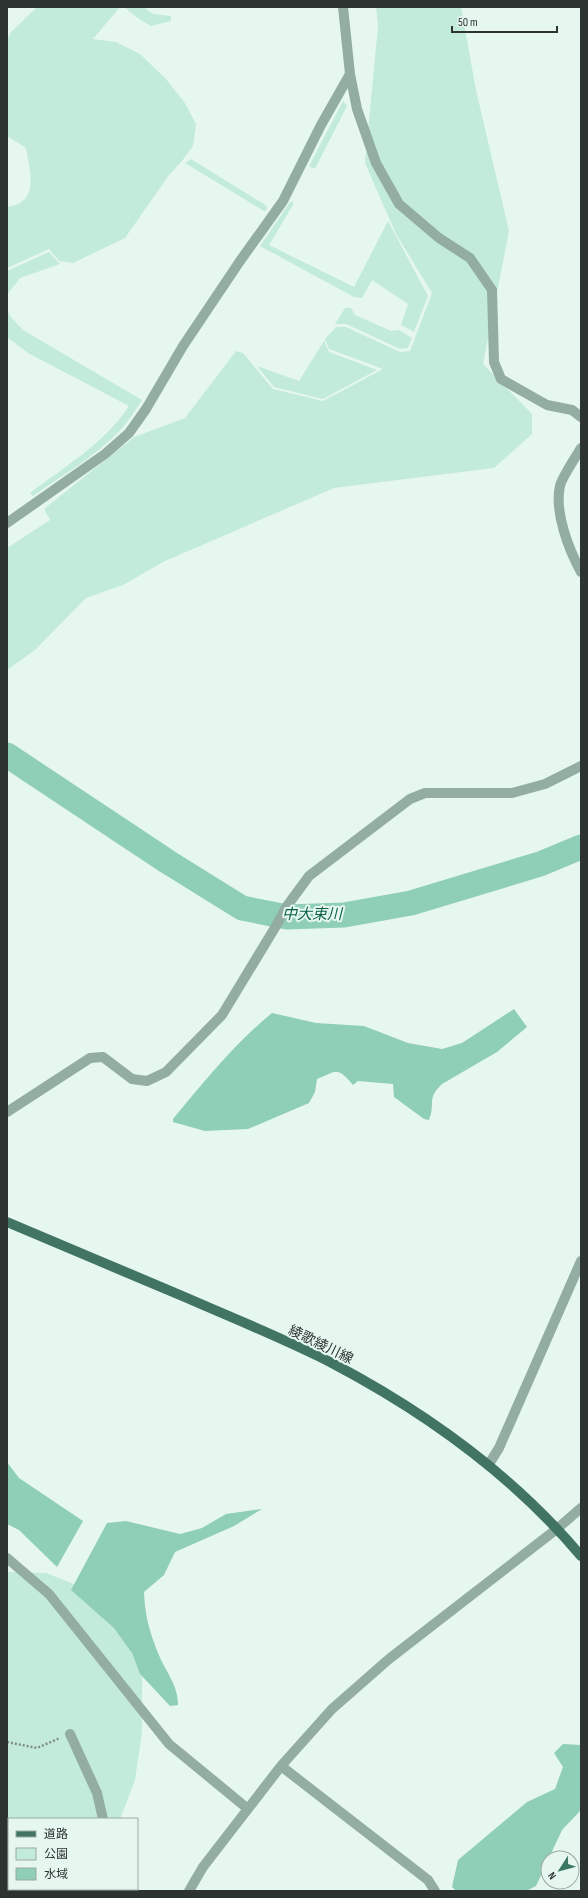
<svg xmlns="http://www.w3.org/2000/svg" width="588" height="1898" viewBox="0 0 588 1898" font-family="'Sofia Sans Condensed','Noto Sans JP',sans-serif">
  <rect width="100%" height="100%" fill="#e6f7f0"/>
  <path fill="#c3ebdb" d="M37,7h83l-27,32 23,3 24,12 26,25 19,24 11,21 -3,22 -11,15 -13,14 -44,63 -52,25 -14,-2 -10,-12 -42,19v-61c33,-4 23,-36 19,-59l-19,-12v-96l4,-8z
    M124,7h20l9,7 18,2v5l-20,5 -12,-7z
    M376,7h85l15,83 33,141 -26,133 49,50v20l-38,34 -160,20 -171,74 -40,23 -37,13 -51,52 -28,20v-122l43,-28 -6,-11 90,-72 51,-19 51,-67 7,2 30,36 50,12 60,-32 -54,-20 -4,-10 11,-12h10l54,25 10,-1 22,-58 -36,-59 -31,-71 13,-137z
    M343,101l4,5 -32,63 -6,-3z
    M191,159l76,47 -1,5h-2l-79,-48z
    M290,202h3v3l-24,40 85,42 34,-66 40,75 -14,36 -13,-7 7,-21 -36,-24 -10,18 -8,-1 -94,-51z
    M49,252l11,12 -40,14 -13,17v-24z
    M345,308h6l4,7 36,16 8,-1 13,8 -4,10 -8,1 -54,-25h-11z
    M7,309l3,7 13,14 119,70c-6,9 -12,19 -19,27 -25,28 -60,48 -90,69l-3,-3c34,-26 75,-50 99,-87l-101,-53 -21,-16z
    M324,341l5,11 48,18 -54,29 -49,-12 -17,-21 42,15z
    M7,1572l39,1 43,17 31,34 22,54v54l-7,48 -15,39h-111v70h85l-1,2h-86z"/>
  <path fill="#8fceb7" d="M514,1009l13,18 -30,25 -55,32c-16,15 -6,19 -13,36l-5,-1 -30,-22 -1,-13 -35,-3 -5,4c-17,-20 -16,-13 -36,-6l-2,13 -6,11 -61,26 -43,2 -32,-9v-3c31,-37 61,-75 99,-106l44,10 48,3 44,17 34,6 20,-6z
    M7,1462l12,16 64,43 -26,46 -38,-37 -12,-6z
    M262,1509l-28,17 -59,26 -11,23 -20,17c1,24 5,38 14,61 7,18 20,31 20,52l-8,1 -30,-32 -8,-21 -18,-25 -43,-38 36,-67 19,-2 54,13 22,-6 24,-14z
    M563,1744l18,1v65l-19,20 -26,56 -10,5h-70l-4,-4 6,-27 69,-58 28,-13 8,-22 -9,-14z"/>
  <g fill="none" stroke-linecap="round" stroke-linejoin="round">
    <path stroke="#8fceb7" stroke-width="25" d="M7,755l161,107 74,46 45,9 57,-2 67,-12 129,-39 41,-17"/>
    <path stroke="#808b86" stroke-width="2.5" stroke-dasharray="2 2" stroke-linecap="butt" d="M7,1742l30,6 23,-10"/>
    <path stroke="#93ada3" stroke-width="10" d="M343,7l7,67 7,35 19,54 23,41 40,34 31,20 22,32 2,72 7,17 46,26 25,5 9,7
      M581,448c-5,9 -19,29 -21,38 -6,26 9,64 21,86
      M7,523l98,-69 24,-21 17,-24 37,-63 57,-85 43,-60 38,-76 29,-51
      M7,1112l83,-54 13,-1 29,22 15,2 19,-9 56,-57 54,-89 11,-20 22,-30 101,-77 15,-6h87l33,-9 36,-18
      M489,1464l10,-16 82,-187
      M7,1558l42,36 120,150 79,65
      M70,1734l27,59 6,26
      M281,1766l147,114 7,11
      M124,1889l1,2
      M189,1891l14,-24 78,-101 51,-57 57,-50 169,-131 23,-20"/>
    <path stroke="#417462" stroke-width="10" d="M7,1222c60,25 120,51 180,76 48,21 98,41 145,65 93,49 181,112 249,193"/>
  </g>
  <g text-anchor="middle" stroke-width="4" stroke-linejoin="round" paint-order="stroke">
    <g font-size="14" fill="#2c3330" stroke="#e6f7f0">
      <text transform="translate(321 1344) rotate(26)" y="5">綾歌綾川線</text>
    </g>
    <g font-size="15" font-style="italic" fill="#095e48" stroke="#e6f7f0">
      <text x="312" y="919">中大束川</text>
    </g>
  </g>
  <rect width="588" height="1898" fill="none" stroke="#2c3330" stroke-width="16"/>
  <rect x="8" y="1818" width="130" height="72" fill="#e6f7f0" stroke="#9ca9a3"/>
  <rect x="16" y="1831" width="20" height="6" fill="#417462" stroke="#9ca9a3"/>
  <text x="44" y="1838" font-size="12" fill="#2c3330">道路</text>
  <rect x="16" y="1848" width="20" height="12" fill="#c3ebdb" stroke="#9ca9a3"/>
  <text x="44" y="1858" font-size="12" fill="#2c3330">公園</text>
  <rect x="16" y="1868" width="20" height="12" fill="#8fceb7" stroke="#9ca9a3"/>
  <text x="44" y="1878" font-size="12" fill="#2c3330">水域</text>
  <g transform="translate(560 1870) rotate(234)"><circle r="19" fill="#e6f7f0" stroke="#9ca9a3"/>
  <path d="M0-3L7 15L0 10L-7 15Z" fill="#397762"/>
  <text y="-6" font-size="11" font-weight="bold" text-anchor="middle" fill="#2c3330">N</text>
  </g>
  <path d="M452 26v6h105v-6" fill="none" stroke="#2c3330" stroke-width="2"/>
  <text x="458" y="26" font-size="12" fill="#2c3330" stroke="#e6f7f0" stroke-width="3" paint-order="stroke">50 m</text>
</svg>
